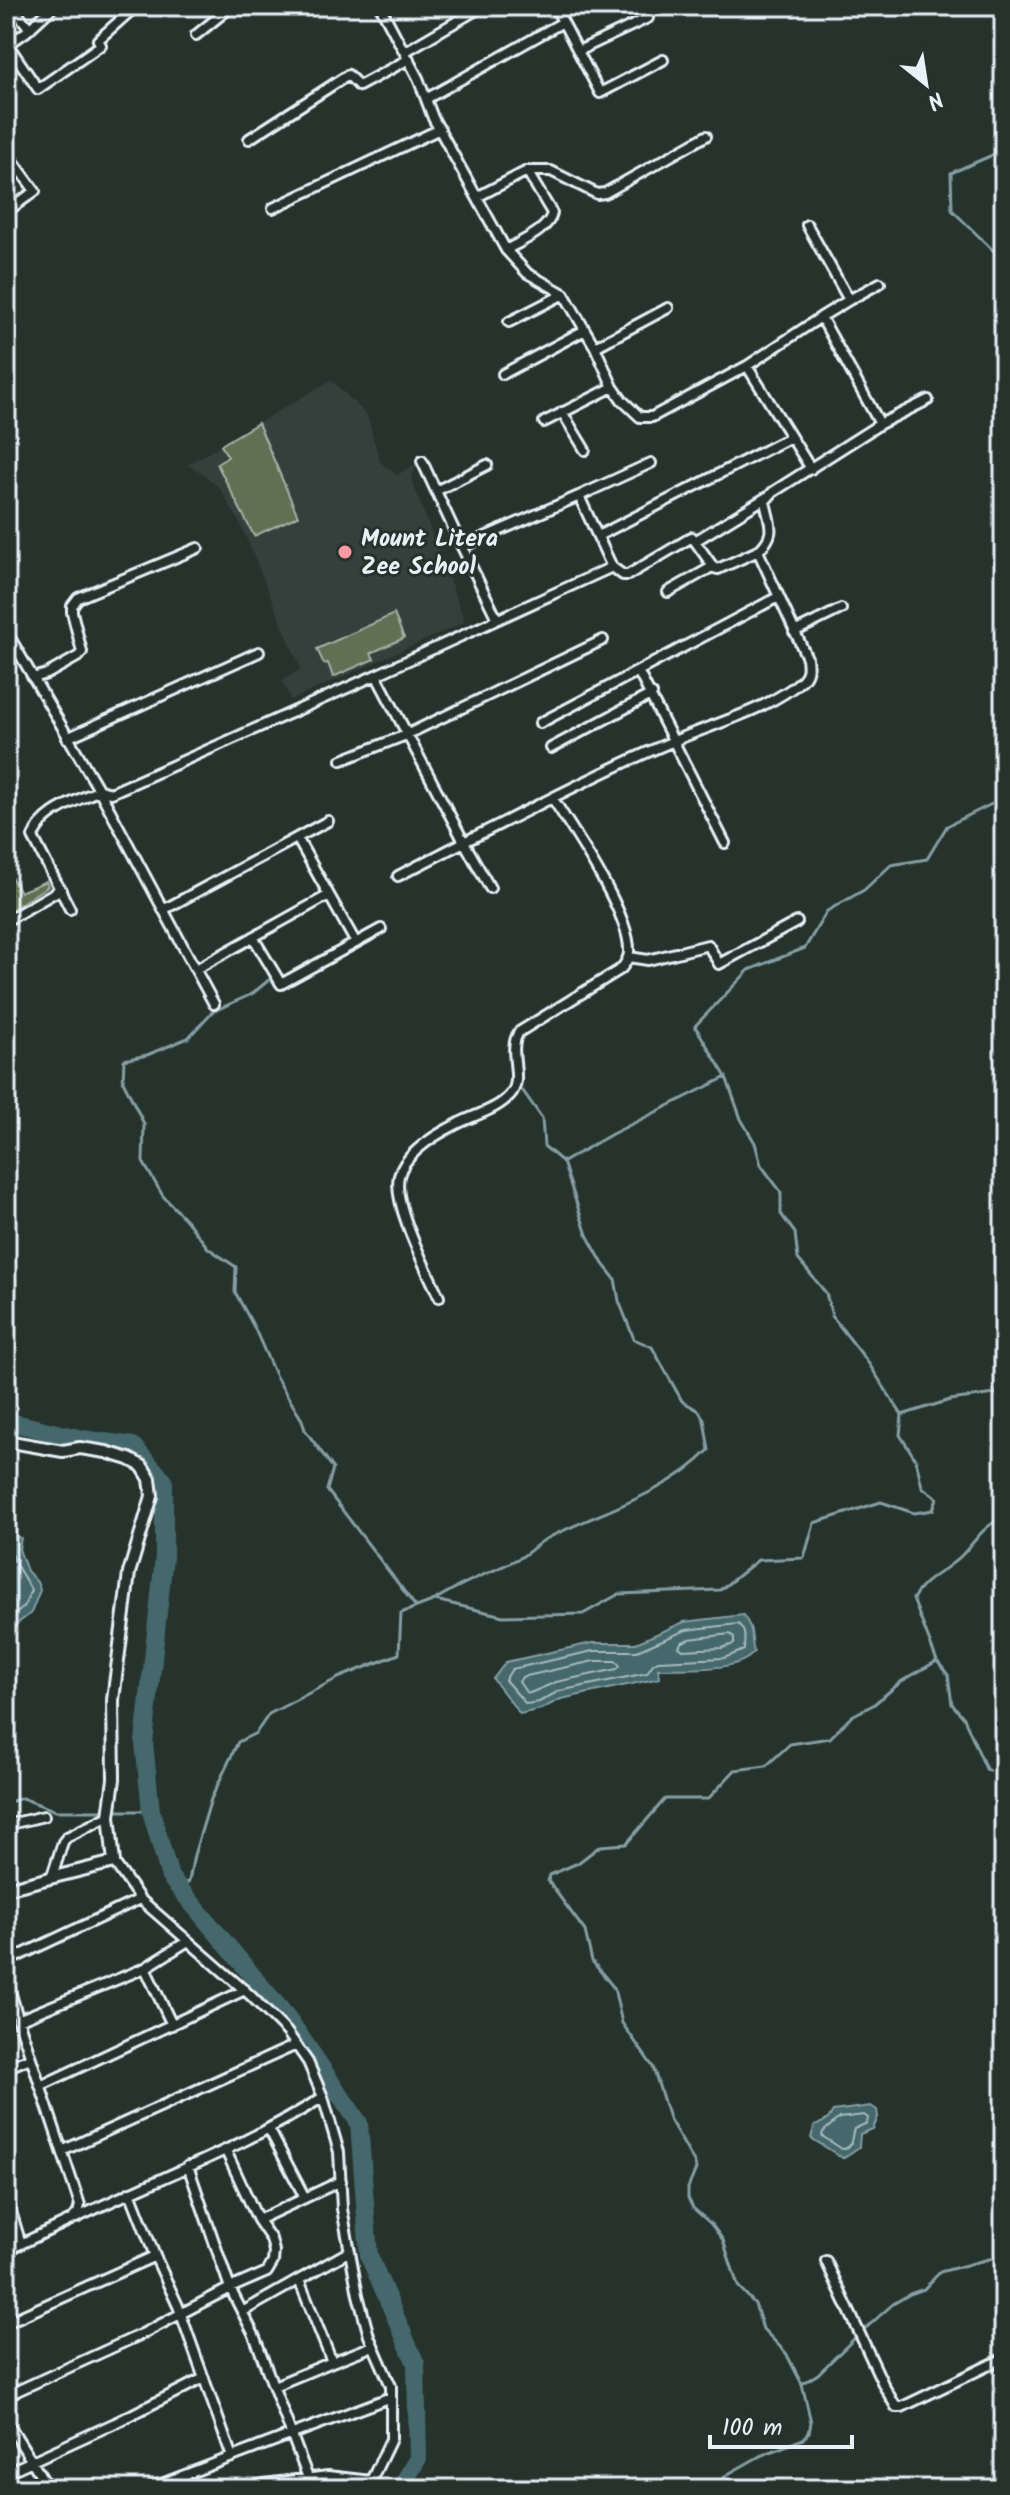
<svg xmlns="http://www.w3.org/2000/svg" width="1010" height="2495" viewBox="0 0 1010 2495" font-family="Kalam,sans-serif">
  <rect width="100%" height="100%" fill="#26332d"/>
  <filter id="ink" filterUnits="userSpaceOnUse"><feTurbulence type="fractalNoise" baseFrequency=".0125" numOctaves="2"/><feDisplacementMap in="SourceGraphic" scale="16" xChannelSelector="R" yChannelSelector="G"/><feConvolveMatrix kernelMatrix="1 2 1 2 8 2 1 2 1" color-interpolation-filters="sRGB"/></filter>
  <g filter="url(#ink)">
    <path fill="#363f3e" d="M331,380l36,35 13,47 17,13 22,-13 -8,16 54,144 -174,78 -9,-19 19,-12 -61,-146 -20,-35 -21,-17 -12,-6z"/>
    <path fill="#607153" stroke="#a4b1a6" stroke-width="2" d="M258,423l40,93 -44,20 -37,-72 11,-7 -7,-12z
      M394,614l10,24 -33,15 3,6 -41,18 -5,-14 -4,1 -7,-15z
      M6,868l14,24 26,-11 2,5 -42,27z"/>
    <path fill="#45676c" stroke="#869ea4" stroke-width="2" d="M15,1527l1,9 5,2 -2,11 8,22 10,11 3,8 -9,23 -25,19v-103z
      M743,1615c13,18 6,20 11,37 -15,21 -72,16 -96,17l2,9 -99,21 -20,10 -21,5 -27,-35 13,-17 86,-19h44l48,-21z
      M871,2106l6,4 1,7 -5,12 -13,5 -1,13 -16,11 -32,-20 3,-11 14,-8 5,-8z"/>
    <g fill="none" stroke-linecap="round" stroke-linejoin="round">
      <path stroke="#a7bac0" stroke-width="2" d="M6,1536l5,7c-1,19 13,32 20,47l-7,17 -18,15
        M738,1624c9,7 6,16 6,26l-20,8 -66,3 -5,3 -6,9 -88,18 -20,11 -13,2 -21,-24 7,-11 81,-18h44l49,-21z
        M730,1634l4,3v7l-12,4 -39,2 -4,-3 2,-4 8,-4z
        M594,1661h22l4,5 -3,3 -61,13 -26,11 -4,-1 -7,-10 3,-5z
        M864,2115l4,3 -1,5 -13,6c-4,9 0,19 -12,20l-20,-13 1,-4 16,-14z"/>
      <path stroke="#869ea4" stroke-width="3" d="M1004,150l-53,23 1,37 52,51
        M270,979l-18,15 -40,18 -24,26 -41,17 -23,5 -1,21 21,43 -1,38 20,34 24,25 21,27 28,19 -1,25 19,35 22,50 26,43 3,10 28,38 -6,22 89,117
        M523,1091l19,27 2,28 19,16 49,-28 114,-57
        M902,1415l-35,-54 -35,-45 -6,-23 -28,-34 -3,-26 -14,-19v-22l-20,-27 -6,-22 -14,-24 -15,-42 -31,-51 54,-56 56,-22 22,-37 37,-21 27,-25 36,-6 20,-33 57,-28
        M435,1600c28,-19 60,-28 88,-44 9,-6 16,-14 25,-18 54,-27 119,-44 161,-88l-5,-30 -5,-9 -17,-10 -30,-54 -18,-8 -15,-38 -4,-22 -12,-15 -16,-29 -24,-73
        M937,1661l11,14 4,29 12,14 22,51 12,6 6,-1
        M6,1803l16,-5 34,13h95
        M180,1888l9,-7 5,-26 17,-56 27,-57 18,-9 13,-19 69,-36 61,-24 2,-41 34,-13 68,16 80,-2 36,-20 101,-4 38,-30 46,-2 10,-35 67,-21 33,11 19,-3 4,-12 -15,-11 -6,-27 -16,-25 2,-20 48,-15 45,-6 9,-12
        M866,2328l27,-24 17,-10 14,-5 16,-17 64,-17
        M802,2384l16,-10 39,-38
        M711,2489l17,-15 32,-18 43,-17 6,-6 2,-11 -9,-38 -16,-31 -23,-24 -8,-25 -17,-18 -15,-46 -12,-16 -18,-16 -5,-10v-10l8,-19 -1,-5 -26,-46 -16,-51 -31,-44 -8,-35 -22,-27 -7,-30 -37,-50 2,-6 28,-12 22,-17 26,-2 39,-45h43l27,-29 31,-4 24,-22 40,-6 22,-22 21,-11 29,-24 35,-20 -24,-62c10,-20 32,-27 48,-43 17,-17 19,-28 43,-39"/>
      <path stroke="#45676c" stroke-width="18" d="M6,1421l76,18 51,7 31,35v76l-20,186 7,68 19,66 117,140 72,106 10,133 47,108 2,94 -18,31"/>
      <defs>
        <path id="minor" d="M12,6l18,23
          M555,6l8,16
          M557,12l12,-6
          M196,35l36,-29
          M8,45l30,44 63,-44 -3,-5 38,-34
          M6,46l20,-14 28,-26
          M406,51l77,-45
          M578,51l22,42 63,-33
          M426,99l137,-77 15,29 70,-33
          M249,139l99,-64 11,11 50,-27
          M6,151l29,40 -29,21
          M527,171h24l46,23 8,-1 101,-57
          M477,197l50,-26 25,42c-3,17 -31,28 -46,37
          M273,208l167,-79
          M807,225l42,75 -28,17
          M849,300l31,-17
          M509,322l55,-28
          M595,347l73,-39
          M747,366l64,103
          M503,374l82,-44
          M562,412l23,38
          M544,422l69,-35
          M880,424l48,-24
          M422,461l40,86
          M436,491l51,-26
          M579,496l72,-33
          M598,536l193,-99
          M695,541l72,-44
          M668,592l44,-25
          M497,619l-35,-72 117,-51 33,71
          M6,631l93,159 12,3 265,-118 88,167c68,-33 135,-70 205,-99 40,-18 101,-33 133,-63 7,-7 6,-13 5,-22l-49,-107c20,-18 11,-27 7,-50l8,-9 107,-68 -59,-107 -74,49 -95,51h-12l-18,-17 -9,-13 -18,-40 -31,-53 -37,-21 -21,-23 -73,-132 -15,-40 -38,-72
          M794,632l47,-23
          M638,671l87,172
          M376,675l236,-108 11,8h5l64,-38 22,31 4,1 40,-18
          M33,678l14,-4 32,-18 3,-4 -10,-40v-6l6,-8 120,-50
          M540,723l238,-126
          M67,738l192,-86
          M551,748l101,-54
          M342,760l64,-25 197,-95
          M297,838l59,105
          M398,876l66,-34 26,46
          M70,909l-37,-72c10,-27 43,-35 66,-47l115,214
          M163,910l165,-89
          M6,921l55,-32
          M253,937l28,47 100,-55
          M629,957l19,3 60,-15 11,19 78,-42
          M196,969l133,-74
          M439,1297c-12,-27 -47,-93 -40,-121 6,-23 38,-42 58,-52 17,-9 40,-14 53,-29 15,-16 -4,-44 9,-63l102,-63c4,-5 8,-10 8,-17 2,-37 -55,-120 -76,-153
          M6,1825l38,-9
          M114,1862l26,37 110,96 37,37 21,30 15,35 16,55 3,57 16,86 11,41 22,50v53l-24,50
          M52,1876l11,-34 4,-5 42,-21
          M6,1962l134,-63
          M145,1968l27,57
          M6,1977l14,48 60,180 -2,8 -7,7 -65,31
          M18,2020l127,-52 43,-27
          M6,2068l24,-10
          M40,2086l205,-96
          M269,2129l36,69
          M62,2151l234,-106
          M188,2166l42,122 37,-16 6,-10 1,-11 -3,-12 -13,-19 -32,-69
          M130,2192l25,64 23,50 54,151 -84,32
          M6,2195l15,49
          M76,2218c82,-40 169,-71 247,-121
          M258,2220l83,-39
          M826,2261l58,125 12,21h6l102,-49
          M242,2312l108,-61
          M6,2323l149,-67
          M332,2362l41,-16
          M274,2386l58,-24 -33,-82
          M6,2396l136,-62 88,-46 24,47 54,143
          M6,2420l43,69
          M232,2457l159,-60
          M6,2473l109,-50 89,-45
          M244,2489l20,-5 64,-8 43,5"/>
        <path id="tertiary" d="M6,1441l57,10 17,-3 26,4 23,7 13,7 8,13 2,17 -23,77 -16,127 1,79 -5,37 5,46 -108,27"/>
      </defs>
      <use href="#minor" stroke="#e8f1f8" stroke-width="14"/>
      <use href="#tertiary" stroke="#e8f1f8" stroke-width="16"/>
      <use href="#minor" stroke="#26332d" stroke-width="8"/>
      <use href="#tertiary" stroke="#26332d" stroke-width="10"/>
    </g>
  </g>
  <circle fill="#ff9aa2" stroke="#26332d" stroke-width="3" cx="345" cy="552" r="8"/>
  <g text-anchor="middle" stroke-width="6" stroke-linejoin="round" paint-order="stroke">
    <g font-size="24" font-weight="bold" fill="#e8f1f8" stroke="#26332d" text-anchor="start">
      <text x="361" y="546">Mount Litera<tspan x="361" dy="28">Zee School</tspan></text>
    </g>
  </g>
  <rect width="1010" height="2495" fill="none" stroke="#26332d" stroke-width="32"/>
  <rect x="16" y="16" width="978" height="2463" fill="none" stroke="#e8f1f8" stroke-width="3" filter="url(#ink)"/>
  <g transform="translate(926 84) rotate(150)" stroke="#26332d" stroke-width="6" paint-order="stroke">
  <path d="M0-6L14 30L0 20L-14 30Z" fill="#e8f1f8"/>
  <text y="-12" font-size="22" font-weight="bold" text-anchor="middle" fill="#e8f1f8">N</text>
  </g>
  <path d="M710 2435v12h142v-12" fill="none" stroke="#e8f1f8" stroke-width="4"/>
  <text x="722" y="2435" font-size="24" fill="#e8f1f8" stroke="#26332d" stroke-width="6" paint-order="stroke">100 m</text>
</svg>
